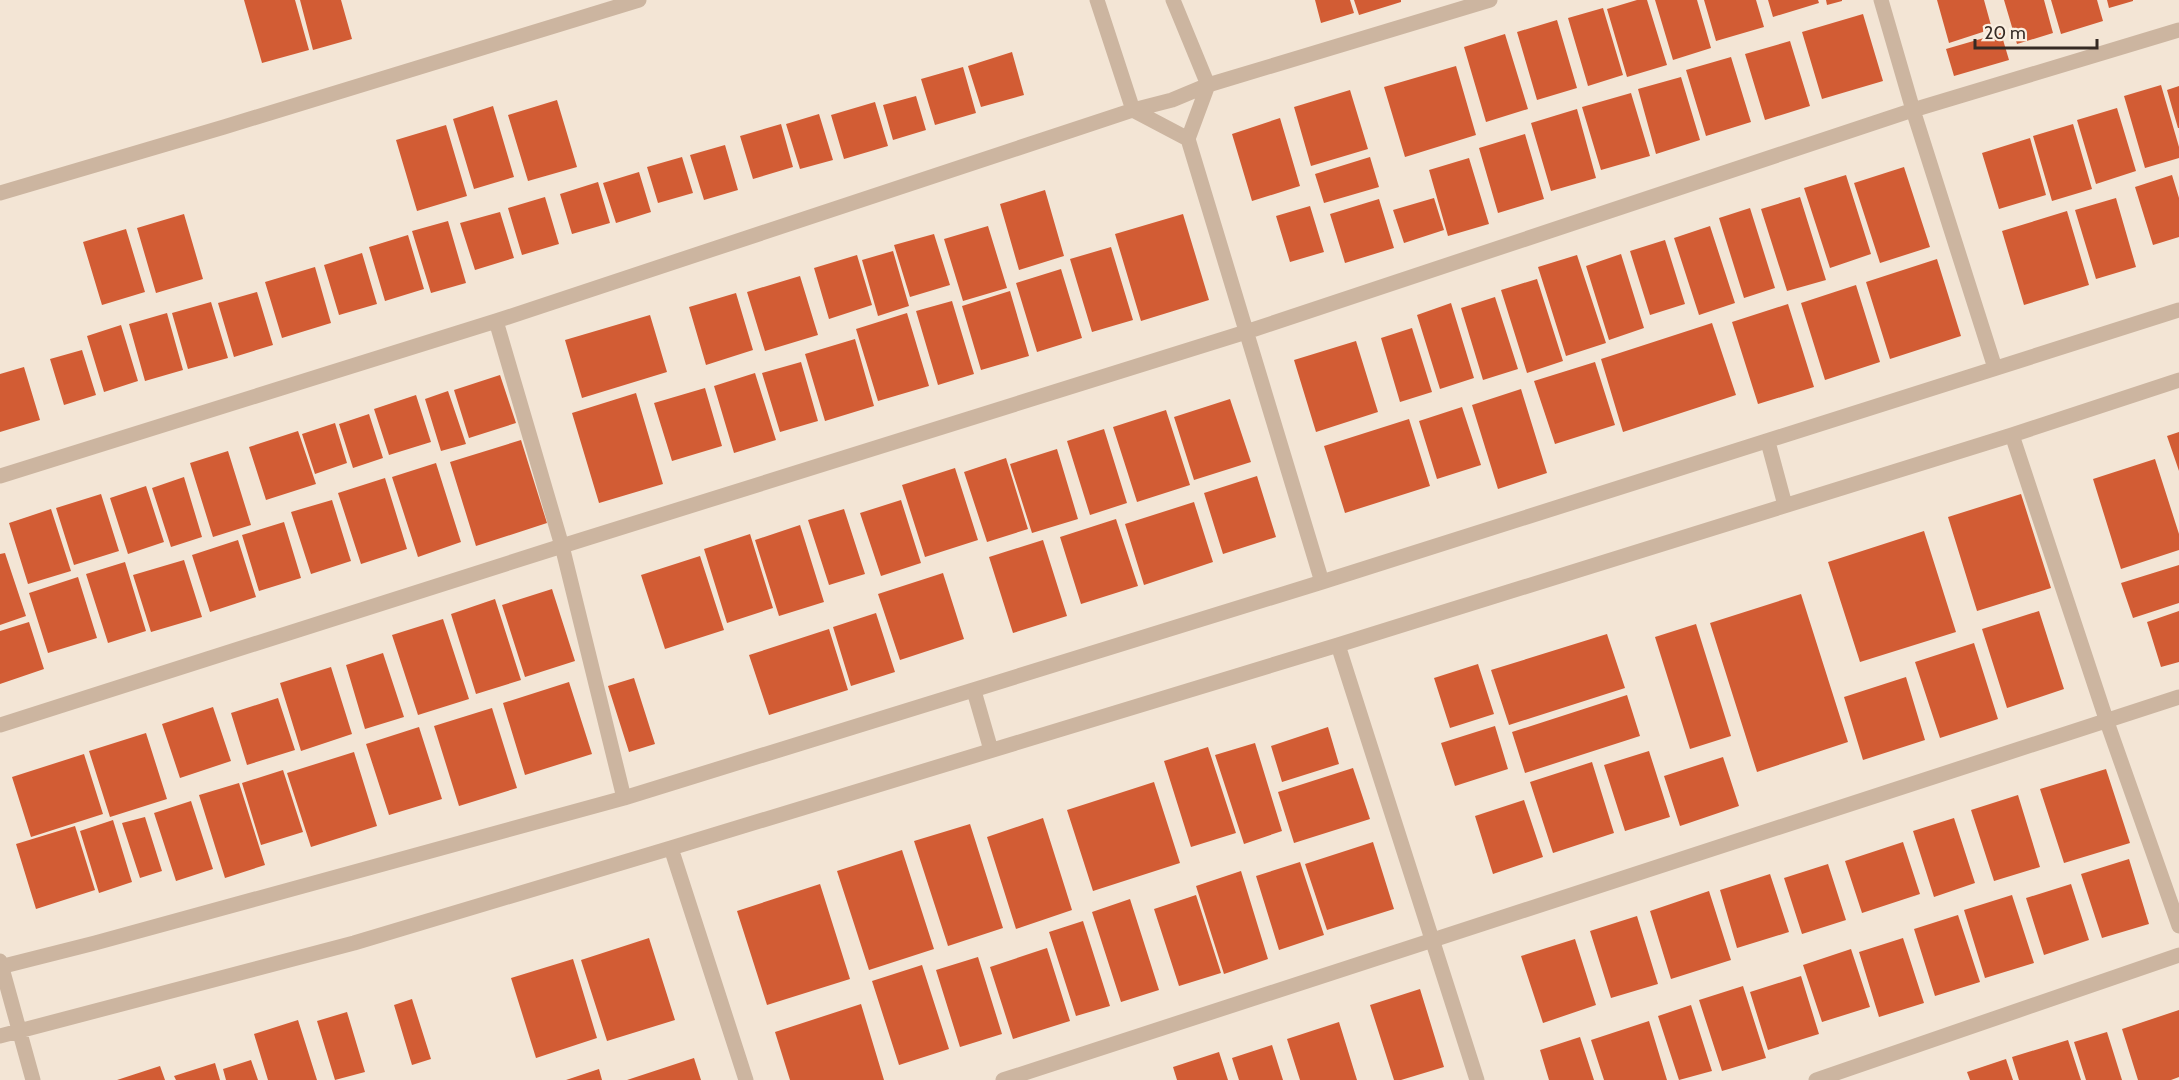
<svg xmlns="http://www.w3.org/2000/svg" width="2179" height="1080" viewBox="0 0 2179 1080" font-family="Cabin,sans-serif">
  <rect width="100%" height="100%" fill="#f3e5d5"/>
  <path fill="#d25c34" d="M244,0h51l14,50 -47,13z
    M300,0h41l11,39 -39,11z
    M1315,0h35l4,13 -33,10z
    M1354,0h47v2l-42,13z
    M1637,0h10l20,65 -40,12 -20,-68z
    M1655,0h42l14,48 -38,12z
    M1704,0h52l8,27 -48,14z
    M1768,0h50l1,3 -46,14z
    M1826,0h16v1l-15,4z
    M1937,0h47l8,29 -43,14z
    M2004,0h40l9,33 -36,11z
    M2051,0h46l6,21 -42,13z
    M2107,0h26v1l-24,7z
    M1603,8l20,67 -35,11 -20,-68z
    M1863,14l20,67 -61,18 -20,-67z
    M1557,20l20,68 -40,12 -20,-68z
    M2001,33l8,27 -55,16 -8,-27z
    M1505,34l23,75 -42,13 -22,-75z
    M1790,41l20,65 -45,14 -20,-66z
    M1012,52l12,43 -43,12 -13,-41z
    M1731,57l20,65 -45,14 -20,-66z
    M1456,66l20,69 -71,22 -21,-70z
    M963,67l13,46 -41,12 -14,-46z
    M1681,77l19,63 -44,14 -18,-65z
    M2161,85l18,62v11l-34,10 -21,-72z
    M2179,86v42h-1l-11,-38z
    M1350,90l18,59 -57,17 -17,-59z
    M1631,93l19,63 -49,14 -19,-63z
    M916,96l10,34 -33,10 -10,-35z
    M557,100l20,67 -49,14 -20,-66z
    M875,102l13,44 -44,13 -13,-44z
    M493,106l21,71 -40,12 -21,-70z
    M2117,108l19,63 -40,13 -19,-64z
    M1577,109l19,69 -45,13 -20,-68z
    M819,114l14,46 -33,9 -14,-45z
    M1280,118l20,68 -48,15 -20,-67z
    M781,124l12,43 -40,12 -13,-43z
    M2073,124l19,65 -40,12 -19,-65z
    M446,125l21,71 -50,15 -21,-71z
    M1525,134l19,65 -46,14 -19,-65z
    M2030,138l16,57 -47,14 -17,-56z
    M725,145l13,45 -34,10 -14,-45z
    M682,157l11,36 -35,10 -11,-36z
    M1370,157l9,30 -55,16 -9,-29z
    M1469,158l20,66 -41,12 -19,-66z
    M1904,167l26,80 -50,16 -26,-80z
    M639,172l12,40 -35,11 -13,-40z
    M1846,175l25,79 -41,14 -26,-80z
    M2172,175l7,23v39l-26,8 -18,-58z
    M598,182l12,41 -38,11 -12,-40z
    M1045,190l19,66 -45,14 -19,-66z
    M545,197l14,47 -37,11 -14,-47z
    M1800,197l26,83 -39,11 -26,-82z
    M1434,198l10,32 -40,13 -11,-33z
    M2116,198l20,69 -40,12 -21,-69z
    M1379,199l15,49 -49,15 -15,-49z
    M1310,206l14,46 -34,10 -14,-46z
    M1750,208l25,80 -31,10 -25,-80z
    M2067,211l22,74 -65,20 -22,-74z
    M500,212l14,46 -39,12 -15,-47z
    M184,214l19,65 -47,14 -19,-65z
    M1183,214l26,86 -68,21 -26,-87z
    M448,221l18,62 -35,10 -19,-62z
    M988,226l19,62 -44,13 -19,-62z
    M1710,226l25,77 -36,12 -25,-77z
    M126,229l19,63 -43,13 -19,-63z
    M934,234l16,51 -40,12 -16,-52z
    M408,235l16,54 -39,12 -16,-54z
    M1665,240l20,64 -35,11 -20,-64z
    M1111,247l22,73 -41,12 -22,-73z
    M893,251l16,55 -31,10 -16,-56z
    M362,253l15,51 -38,11 -15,-50z
    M1621,254l23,74 -35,12 -23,-74z
    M857,255l15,50 -43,14 -15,-51z
    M1577,255l29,88 -40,13 -28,-89z
    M1937,259l24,77 -71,23 -24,-77z
    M315,267l16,56 -49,15 -17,-56z
    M1061,269l21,69 -45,14 -21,-69z
    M800,276l18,59 -53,16 -18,-59z
    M1537,279l26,82 -36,12 -26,-83z
    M1856,285l24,77 -55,18 -24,-77z
    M1010,291l19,65 -48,14 -19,-64z
    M257,292l16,53 -39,12 -16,-54z
    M736,293l17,57 -47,15 -17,-58z
    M1495,297l23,72 -35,11 -22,-72z
    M952,301l22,73 -36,11 -22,-74z
    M211,302l17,56 -40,11 -16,-56z
    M1451,303l23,75 -34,11 -23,-74z
    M1788,304l26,83 -56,17 -26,-82z
    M167,313l16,57 -38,11 -16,-57z
    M907,313l22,73 -51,15 -22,-72z
    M650,315l17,57 -85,26 -17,-58z
    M1712,323l24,72 -113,37 -22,-73z
    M121,325l17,56 -34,11 -17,-56z
    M1412,328l20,64 -32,10 -19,-64z
    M855,339l19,67 -49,15 -20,-67z
    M1356,341l22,71 -62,20 -22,-72z
    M82,350l14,45 -32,10 -14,-46z
    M801,362l17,59 -38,11 -18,-59z
    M1595,362l20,63 -60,19 -21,-63z
    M24,367l16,53 -40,12v-58z
    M755,373l21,67 -42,13 -20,-67z
    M500,375l16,48 -47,15 -15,-48z
    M705,388l17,58 -50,15 -18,-58z
    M1521,389l26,84 -49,16 -26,-84z
    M448,391l18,53 -25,7 -16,-52z
    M636,393l27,91 -64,19 -27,-90z
    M416,395l15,47 -42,13 -15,-46z
    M1230,399l21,63 -57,18 -20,-63z
    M1462,407l19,58 -44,14 -18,-58z
    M1166,410l24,75 -53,17 -24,-75z
    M369,414l14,44 -30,10 -14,-44z
    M1409,419l21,67 -85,27 -21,-67z
    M335,423l12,40 -32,11 -13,-40z
    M1104,429l23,74 -37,12 -23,-74z
    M298,431l18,53 -50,16 -17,-53z
    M2179,432v39l-12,-35z
    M521,440l26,83 -71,23 -26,-84z
    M1057,449l21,70 -46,14 -22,-69z
    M228,451l23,74 -38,12 -23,-74z
    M1006,458l22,71 -41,13 -23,-70z
    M2155,459l24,75v16l-58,19 -28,-90z
    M436,463l25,79 -43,15 -26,-80z
    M955,468l23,72 -53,17 -23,-72z
    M1257,476l19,61 -53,17 -19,-61z
    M184,477l18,60 -31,10 -19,-59z
    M385,478l22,71 -46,15 -23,-71z
    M146,486l18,56 -36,12 -18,-56z
    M101,494l18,57 -45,14 -18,-57z
    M2021,494l30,94 -74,23 -29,-94z
    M332,500l19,61 -40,13 -20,-62z
    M901,500l20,63 -40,13 -21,-63z
    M1194,502l19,60 -69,23 -19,-61z
    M51,509l20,62 -43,13 -19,-61z
    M844,509l21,65 -36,11 -21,-65z
    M1116,519l22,67 -57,18 -21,-67z
    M284,522l17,56 -42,13 -17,-56z
    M800,525l24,77 -45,14 -24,-76z
    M1924,531l32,101 -96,30 -32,-100z
    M750,534l23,74 -46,15 -23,-74z
    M238,540l18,57 -46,15 -18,-57z
    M1043,540l24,76 -54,17 -24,-76z
    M5,553l21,63 -26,9v-71z
    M700,556l24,74 -59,19 -24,-74z
    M184,560l18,57 -51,15 -18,-57z
    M125,562l21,69 -38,12 -22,-69z
    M2179,565v38l-46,15 -12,-35z
    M943,573l21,66 -64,21 -22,-66z
    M78,577l19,61 -49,15 -19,-60z
    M552,589l23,72 -50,16 -23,-72z
    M1801,594l47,148 -91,30 -47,-149z
    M495,599l26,81 -45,14 -25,-80z
    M2039,611l25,78 -57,19 -25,-79z
    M2179,611v51l-18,5 -14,-45z
    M876,613l19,59 -44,14 -18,-59z
    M443,619l26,80 -51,16 -26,-80z
    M29,622l15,47 -44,15v-53z
    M1696,624l35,112 -41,13 -35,-112z
    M829,629l19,61 -79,25 -20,-60z
    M1607,634l18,54 -116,37 -18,-55z
    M1974,643l24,76 -58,19 -25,-76z
    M383,653l21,64 -39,12 -19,-64z
    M1478,664l16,50 -44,14 -16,-50z
    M331,667l21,67 -51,17 -21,-68z
    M1906,677l19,63 -62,20 -19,-63z
    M634,678l21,66 -26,8 -21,-66z
    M569,682l23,72 -67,21 -22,-72z
    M1627,695l13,41 -115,37 -13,-41z
    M278,698l17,52 -48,15 -16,-52z
    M213,707l18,54 -51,17 -18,-54z
    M492,708l25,80 -58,18 -25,-80z
    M1495,726l13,43 -53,17 -14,-43z
    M419,727l23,72 -53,16 -23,-71z
    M1328,727l11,37 -57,18 -11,-36z
    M146,733l21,66 -57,18 -21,-66z
    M1255,743l27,88 -38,13 -29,-89z
    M1208,747l28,86 -45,14 -27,-86z
    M1649,751l21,66 -45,14 -21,-66z
    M354,752l23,74 -66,21 -24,-74z
    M84,754l19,60 -72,23 -19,-60z
    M1723,757l16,49 -59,20 -16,-50z
    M1592,762l22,71 -61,20 -23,-71z
    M1353,768l17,51 -76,24 -16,-51z
    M2106,769l24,74 -66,20 -24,-74z
    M283,770l20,62 -42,13 -19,-62z
    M1154,782l26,81 -87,28 -26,-81z
    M239,783l26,82 -40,13 -26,-83z
    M2018,795l22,72 -46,14 -23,-71z
    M1524,800l19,57 -50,17 -18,-58z
    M191,801l22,68 -37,12 -22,-68z
    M145,817l17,54 -22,7 -18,-55z
    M1043,818l29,92 -56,19 -29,-92z
    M1954,818l21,65 -41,14 -21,-66z
    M113,820l19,62 -33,11 -19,-62z
    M970,824l33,104 -55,18 -34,-105z
    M75,826l20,64 -59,19 -20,-65z
    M1373,842l21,67 -67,21 -22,-66z
    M1903,842l17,52 -58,19 -17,-52z
    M902,850l32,99 -65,21 -32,-99z
    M2129,859l20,65 -47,14 -21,-64z
    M1300,862l24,73 -45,15 -23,-74z
    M1828,864l18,56 -44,14 -18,-56z
    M1241,871l27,88 -44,15 -28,-88z
    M1770,874l19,58 -52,16 -17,-58z
    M820,884l30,95 -83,26 -30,-94z
    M2071,884l18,56 -45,15 -18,-57z
    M1709,891l22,69 -60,19 -21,-68z
    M1196,895l25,78 -42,13 -25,-77z
    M2012,895l22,68 -49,15 -21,-68z
    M1130,899l29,91 -38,12 -29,-90z
    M1958,915l22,67 -45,14 -21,-67z
    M1637,916l21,68 -47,14 -21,-67z
    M1083,921l27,85 -34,10 -27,-84z
    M649,938l26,82 -68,21 -26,-81z
    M1903,938l21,65 -45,14 -20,-65z
    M1575,939l21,66 -53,18 -22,-67z
    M1047,948l23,73 -57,18 -23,-72z
    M1851,949l19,58 -48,15 -19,-57z
    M978,957l24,77 -42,13 -24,-77z
    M573,959l24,79 -61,20 -25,-80z
    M922,965l27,84 -50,16 -27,-84z
    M1801,976l18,58 -51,16 -18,-58z
    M1743,986l23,72 -44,13 -23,-71z
    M1420,989l24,78 -43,13h-7l-24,-75z
    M412,999l19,60 -19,6 -18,-60z
    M861,1004l23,76h-94l-15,-48z
    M1691,1005l21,66 -33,9 -21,-64z
    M2179,1010v67l-8,3h-33l-16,-51z
    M347,1012l18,60 -30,8 -18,-59z
    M298,1020l19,60h-49l-14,-46z
    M1649,1021l18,59h-63l-13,-40z
    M1339,1022l18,58h-57l-13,-41z
    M2107,1032l15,48h-36l-12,-38z
    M1580,1037l14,43h-45l-9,-30z
    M2068,1040l13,40h-62l-7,-23z
    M1272,1045l11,35h-44l-7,-22z
    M1219,1052l9,28h-51l-4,-13z
    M694,1058l7,22h-74z
    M2006,1059l7,21h-43l-3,-8z
    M251,1060l7,20h-32l-3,-11z
    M215,1063l5,17h-44l-2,-4z
    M160,1066l5,14h-48z
    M599,1069l3,11h-36z"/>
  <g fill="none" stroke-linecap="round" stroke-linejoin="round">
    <path stroke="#ccb5a0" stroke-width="15" d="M1097,0l36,110 55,29
      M1173,0l35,85 -20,54 134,443
      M1881,0l32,110 82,258
      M0,193l224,-66 415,-127
      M496,321l66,225 62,252
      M2012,435l95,287 72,204
      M1768,442l17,63
      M0,476l496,-155 637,-211 39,-10 36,-15 282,-85
      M1338,645l139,435
      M974,691l17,59
      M0,725l562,-179 684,-214 667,-222 266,-80
      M671,848l75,232
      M0,961l33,119
      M0,967l95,-24 529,-145 698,-216 857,-272
      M0,1036l354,-93 317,-95 667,-203 674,-210 167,-55
      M1003,1080l1176,-383
      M1816,1080l363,-125"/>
  </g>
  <path d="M1975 39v9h122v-9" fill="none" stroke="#352a24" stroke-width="3"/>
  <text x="1984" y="39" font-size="18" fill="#352a24" stroke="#fbefe1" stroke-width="4.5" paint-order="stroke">20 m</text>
</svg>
